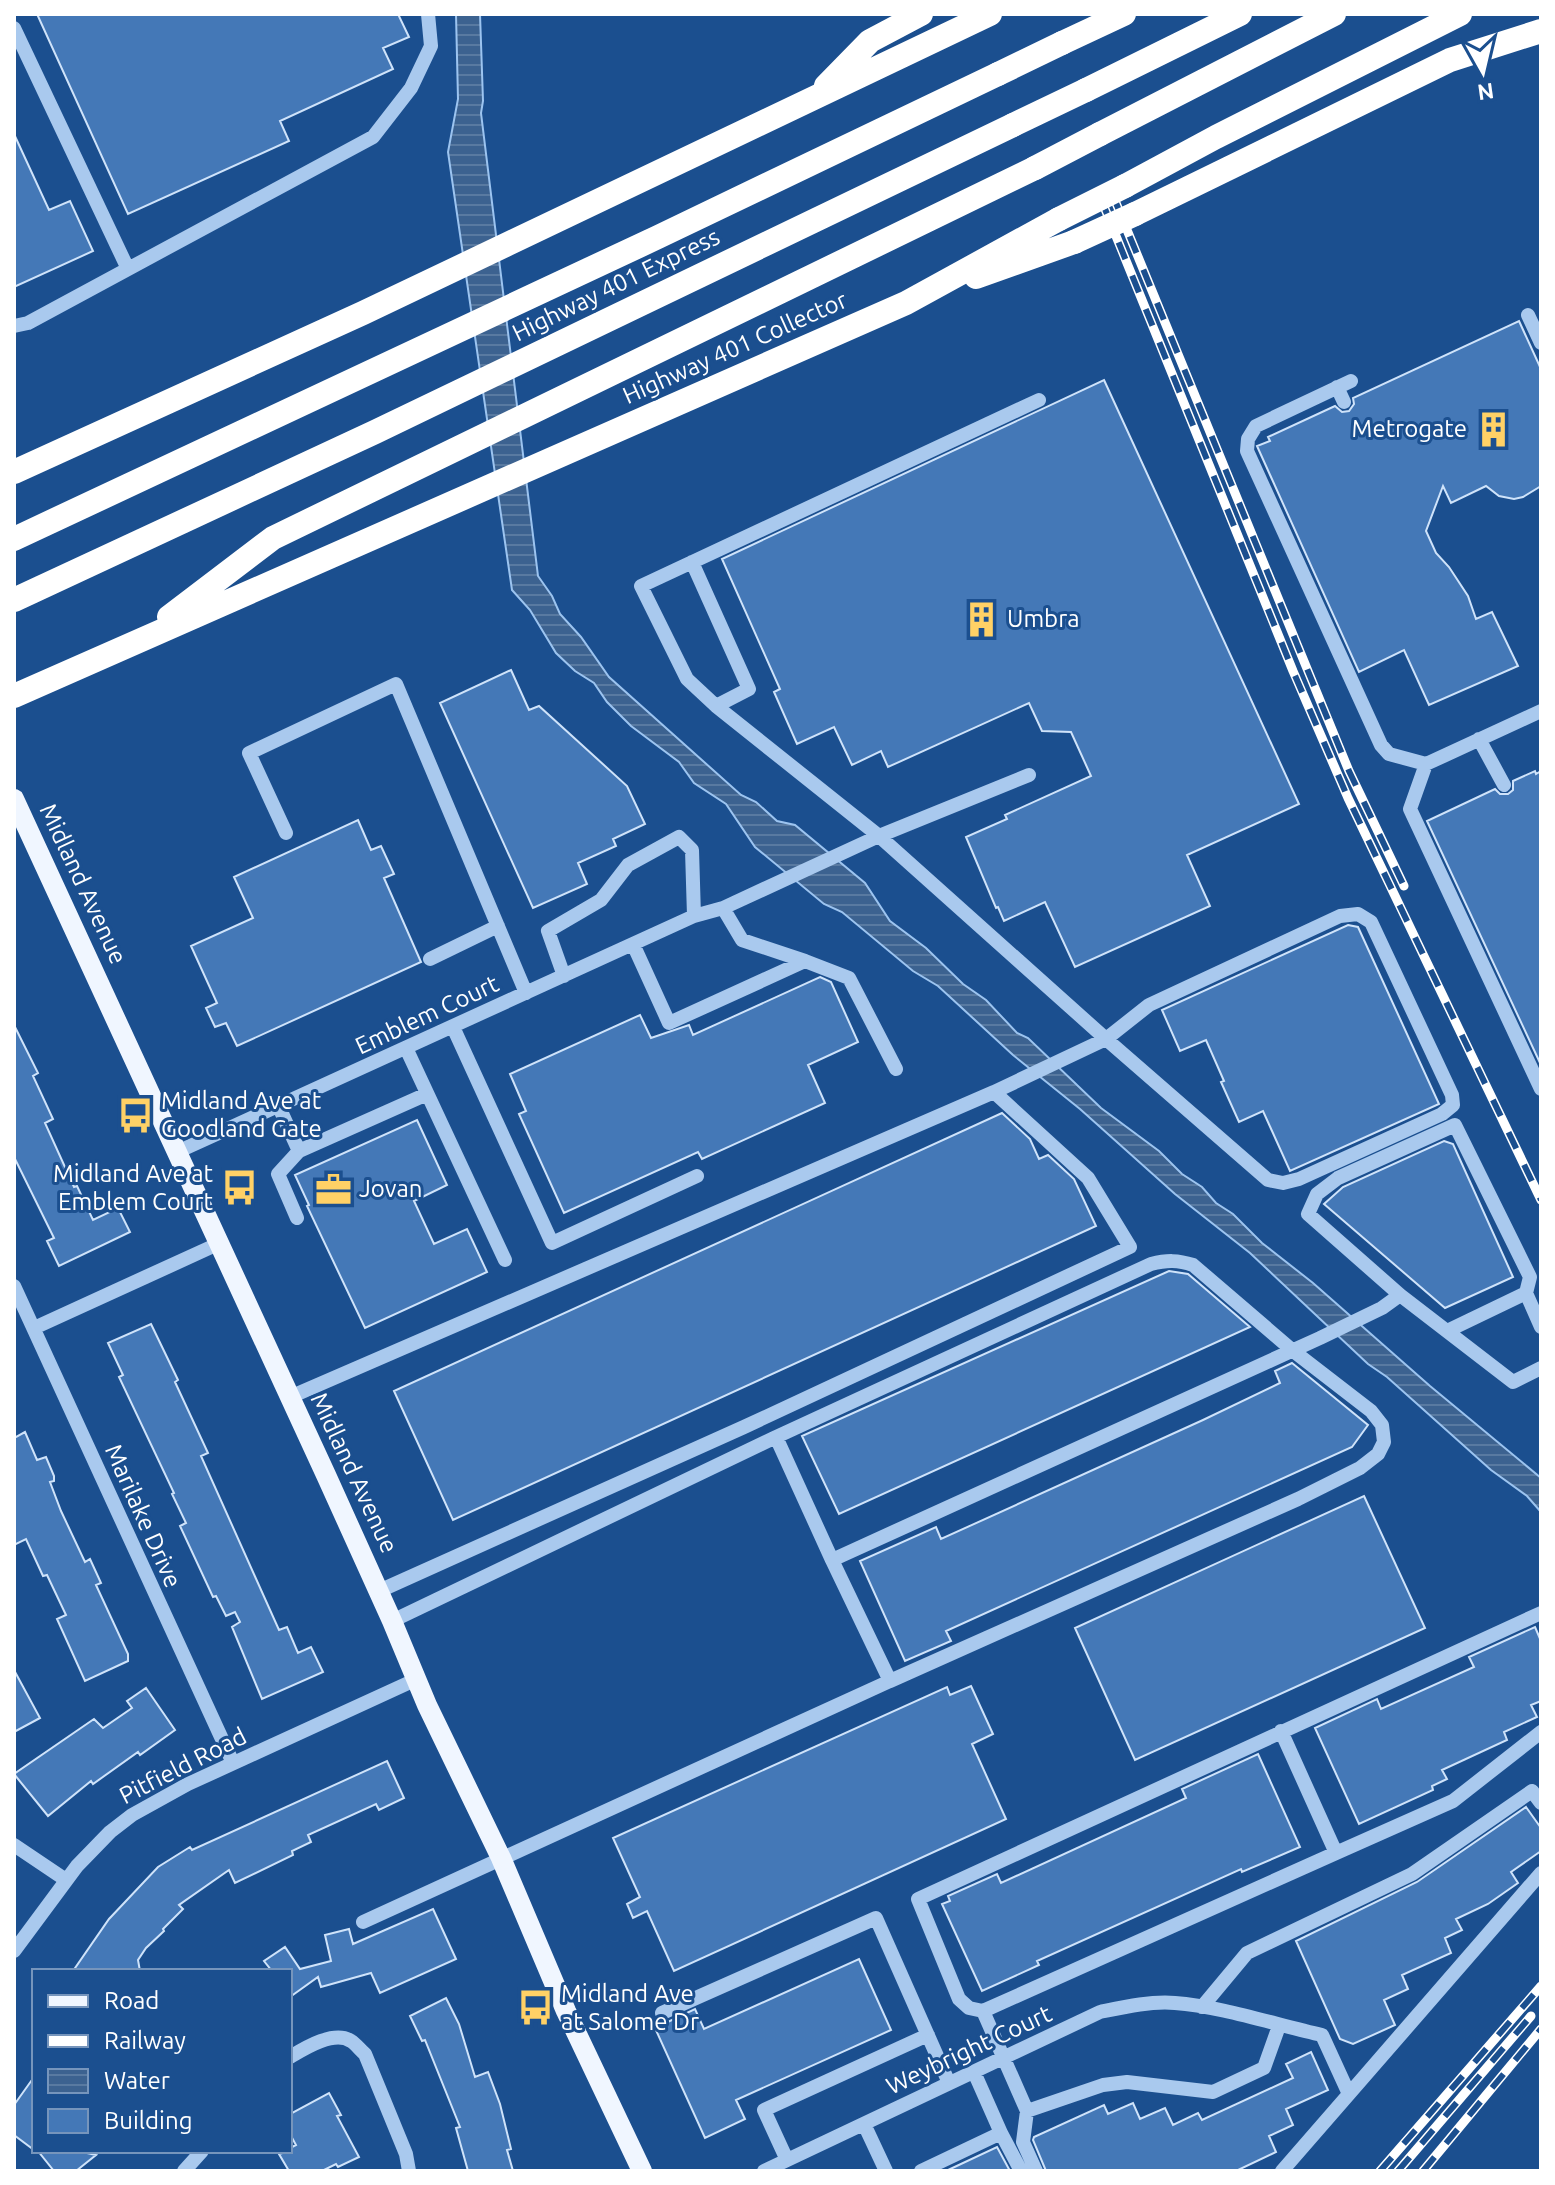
<svg xmlns="http://www.w3.org/2000/svg" width="1555" height="2185" viewBox="0 0 1555 2185" font-family="Ubuntu,sans-serif">
  <defs>
    <pattern id="water-rules" width="6" height="5" patternUnits="userSpaceOnUse" patternTransform="scale(2)"><rect width="6" height="5" fill="#3c6290"/><path d="M0 2.5h6" fill="none" stroke="#597aa1"/></pattern>
  </defs>
  <rect width="100%" height="100%" fill="#1b4f8f"/>
  <path fill="url(#water-rules)" stroke="#9cc4f0" stroke-width="2" d="M456,14h24l3,87 -2,12 57,463 14,20 8,18 21,23 28,40 132,118 15,7 21,19 18,4 70,58 25,38 36,27 37,36 23,16 31,33 11,5 73,70 58,43 23,23 20,13 14,16 17,11 29,29 51,40 117,103 111,92v34l-14,-16 -36,-26 -104,-93 -19,-13 -118,-111 -75,-59 -95,-85 -67,-54 -75,-69 -25,-15 -71,-59 -18,-8 -69,-57 -29,-43 -32,-21 -15,-21 -48,-36 -24,-24 -13,-19 -19,-12 -19,-18 -26,-43 -18,-20 -64,-438 10,-53z"/>
  <path fill="#4478b7" stroke="#cfe3fa" stroke-width="2" d="M37,14h361l11,23 -26,11 10,21 -113,52 9,20 -161,73z
    M14,134l35,76 21,-9 23,50 -79,36z
    M1519,321l22,48v117l-18,11 -9,2 -15,-3 -13,-10 -35,17 -8,-17 -17,45 10,22 13,14 19,29 8,23 16,-7 26,54 -89,39 -25,-55 -45,22 -102,-226 13,-5 -2,-4 67,-31 7,6 7,-1 5,-7 -1,-6z
    M1104,380l195,424 -112,51 23,51 -135,61 -30,-65 -41,19 -6,-14 -2,1 -30,-71 41,-18 -2,-4 86,-39 -20,-44 -29,-1 -13,-28 -141,64 -7,-16 -29,14 -18,-38 -37,17 -23,-52 6,-3 -58,-130z
    M511,670l18,40 10,-4 88,80 18,38 -32,15 3,7 -38,17 9,21 -54,24 -93,-205z
    M1535,771l1,3 5,-3v294l-114,-244 68,-32 5,5h8l5,-4v-9z
    M358,820l13,30 10,-4 13,28 -10,4 37,84 -184,84 -11,-23 -11,4 -9,-19 11,-5 -26,-57 62,-28 -19,-41z
    M1348,925l10,2 81,177 -149,67 -27,-60 -24,11 -18,-40 3,-1 -18,-41 -26,11 -18,-41z
    M820,977l11,5 27,60 -50,23 17,38 -123,56 -4,-7 -134,61 -45,-99 7,-3 -16,-37 130,-59 11,23 38,-13 4,10z
    M14,1025l24,48 -5,3 20,43 -8,4 29,64 3,-1 16,34 25,-12 12,24 -71,34 -12,-25 7,-3 -40,-81z
    M1002,1113l28,26 9,20 9,-4 26,24 22,47 -643,294 -59,-129z
    M417,1120l30,65 -33,16 20,43 33,-15 20,43 -122,56 -58,-122 2,-1 -14,-30z
    M1444,1141l9,3 60,133 -68,31 -121,-104 19,-17z
    M1169,1271l19,3 62,53 -411,187 -37,-78z
    M151,1324l27,56 -3,2 33,71 -7,3 78,174 8,-3 11,26 13,-6 12,25 -61,27 -30,-72 8,-5 -5,-10 -9,4 -10,-20 -3,1 -33,-71 6,-3 -14,-29 2,-1 -55,-116 4,-2 -15,-32z
    M1292,1363l76,62 -16,22 -406,184 5,10 -46,20 -45,-100 76,-34 5,12 262,-119 77,-37 -5,-12z
    M25,1432l12,28 9,-3 8,19v5l-4,1 11,29 24,51 5,-3 11,24 -5,2 32,69v7l-43,20 -28,-62 9,-4 -19,-40 -4,1 -17,-37 -12,6v-107z
    M1364,1496l61,132 -290,132 -60,-132z
    M1535,1627l6,14v60l-10,4 6,12 -33,15 3,8 -65,30 5,9 -15,7 1,4 -74,34 -44,-96 62,-29 4,10 93,-42 -5,-10z
    M14,1670l26,48 -26,14z
    M971,1686l22,48 -21,10 34,75 -332,152 -27,-60 -14,7 -6,-14 13,-7 -27,-59 334,-151 3,8z
    M146,1688l29,42 -35,25 -2,-3 -45,32 -2,-3 -43,35 -34,-42 80,-55 9,9 29,-20 -5,-7z
    M1258,1754l42,93 -58,25 -1,-3 -204,92 2,4 -57,26 -40,-87 8,-3 -2,-5 49,-22 4,9 185,-85 -4,-9z
    M387,1761l17,37 -25,12 -3,-6 -68,31 3,7 -19,9 1,4 -58,28 -6,-13 -50,35 4,4 -20,20 1,2 -18,17 -8,12 2,11h-67l36,-52 49,-52 32,-20 2,3z
    M1526,1807l15,21v23l-30,21 7,11 -30,21 -32,15 6,11 -17,8 6,15 -49,22 6,14 -24,11 11,25 -42,19 -13,-5 -44,-98 121,-59z
    M433,1909l23,50 -76,34 -9,-20 -50,14 -3,-10 -28,20 2,-26h-20l-8,-10 21,-14 15,22 31,-8 -6,-26 24,-6 4,15z
    M859,1959l32,71 -155,70 9,19 -40,19 -50,-110 40,-19 9,20z
    M446,1998l13,26 16,53 13,-5 12,32 11,45 -4,1 6,21h-45l-12,-43 4,-1 -35,-87 -3,1 -12,-25z
    M1311,2052l17,38 -42,19 7,16 -24,11 7,16 -40,19h-190l-13,-31 1,-3 70,-32 4,9 25,-11 7,16 25,-11 8,17 25,-12 4,7 91,-42 -7,-14z
    M34,2077v73l-20,-15v-30z
    M329,2093l12,22 -4,1 22,41 -21,10 -2,-3 -14,7h-33l-10,-17 11,-3v-3l6,-3 -6,-11v-20z
    M997,2147l13,24h-64z
    M38,2151h40l18,4 -20,16h-22z"/>
  <g fill="none" stroke-linecap="round" stroke-linejoin="round">
    <path stroke="#a9c9ee" stroke-width="14" d="M14,28l114,241 245,-132 38,-49 20,-42 -3,-32
      M1528,315l13,28
      M14,326l14,-3 100,-54
      M1351,381l-95,45 -8,13 -1,12 134,294 8,9 37,10
      M1337,387l7,15
      M692,562l57,127 -33,17
      M1479,739l25,46
      M1426,764l-16,45 131,280
      M1426,764l115,-53
      M286,833l-37,-80 147,-69 130,309
      M723,908l19,32 63,21
      M633,944l36,79 136,-62 44,17 47,91
      M430,959l68,-33
      M564,976l-16,-45 53,-31 27,-35 51,-28 13,13 2,66
      M453,1027l99,216 145,-67
      M406,1048l99,212
      M279,1107l20,44
      M177,1152l517,-236 29,-8 156,-72 150,-61
      M297,1218l-19,-44 21,-23 128,-57
      M14,1286l219,477
      M1400,1295l113,87 28,-14
      M34,1328l186,-85
      M1447,1331l79,-38
      M290,1397l704,-305 112,-53 162,141 15,3 16,-4 143,-65 11,-9 -1,-10 -81,-173 -13,-8 -18,2 -191,89 -43,34 -227,-203 -163,-130 -29,-27 -46,-93 398,-186
      M776,1437l375,-173c16,-4 27,-4 42,1l99,85 79,61 11,14 2,17 -6,12 -18,14 -62,31 -408,182
      M379,1591l365,-164 386,-180 -42,-69 -94,-86
      M392,1621l384,-184 56,123
      M1281,1731l55,122 117,-52 88,-69
      M14,1845l52,35
      M363,1922l527,-241 -58,-121 488,-222 62,-30 18,-13 -92,-81 9,-20 21,-16 117,-53 75,152 -4,16 15,34
      M14,1951l63,-85 33,-34 22,-17 56,-31 229,-105
      M1202,2007l45,-54 165,-79 120,-83 9,12
      M983,2011l353,-158
      M662,2013l214,-95 73,165
      M1279,2026l-15,42 -51,24 -86,-10 -24,3 -76,26 -44,-100 -14,-3 -10,-9 -41,-100 623,-286
      M290,2057c15,-9 44,-27 61,-16 5,3 9,9 14,13l41,100 3,17
      M1027,2111l-4,31 13,29
      M864,2124l22,47
      M1001,2133l20,38
      M787,2160l-23,-50 164,-75
      M184,2171l18,-20
      M764,2171l336,-159c24,-5 50,-11 75,-9 44,3 102,22 147,32l27,59 192,-221
      M921,2171l80,-38 -27,-61
      M1282,2171l67,-77"/>
    <path stroke="#f0f6ff" stroke-width="20" d="M14,799l312,676 66,146 35,84 74,153 65,153 76,160"/>
    <path stroke="#fff" stroke-width="24" d="M1062,43l62,-29
      M826,86l44,-45 51,-27
      M1086,90l154,-76
      M1100,134l234,-120
      M1125,186l91,-49 244,-123
      M1135,214l315,-154 91,-29
      M976,277l98,-35
      M14,472l349,-159 627,-299
      M14,539l644,-302 340,-163
      M14,600l361,-168 638,-307
      M169,617l104,-79 762,-370
      M14,696l892,-393 153,-84"/>
    <defs>
      <path id="rail" d="M1116,203l233,568 55,115
        M1105,209l188,462 55,127 193,402
        M1380,2171l161,-185
        M1398,2171l133,-155
        M1423,2171l118,-142"/>
    </defs>
    <use href="#rail" stroke="#fff" stroke-width="9"/>
    <use href="#rail" stroke="#1b4f8f" stroke-width="6" stroke-dasharray="18" stroke-linecap="butt"/>
    <path stroke="#fff" stroke-width="24" d="M998,74l64,-31
      M1013,125l73,-35
      M1035,168l65,-34
      M1059,219l66,-33
      M1074,242l61,-28"/>
  </g>
  <defs>
    <symbol id="building-bare" viewBox="-9 -9 18 18"><path d="M-4-6H4V6H1V3H-1V6H-4ZM-2.5-4.3h1.7v1.8h-1.7ZM.8-4.3h1.7v1.8H.8ZM-2.5-1h1.7V.8h-1.7ZM.8-1h1.7V.8H.8Z" fill="#ffd166" stroke="#1b4f8f" stroke-width="2.5" paint-order="stroke"/></symbol>
    <symbol id="bus-bare" viewBox="-9 -9 18 18"><path d="M-5-6H5V4H4V6H2V4H-2V6H-4V4H-5ZM-3.5-4V0h7V-4ZM-3.5 1.2v1.5H-2V1.2ZM2 1.2v1.5H3.5V1.2Z" fill="#ffd166" stroke="#1b4f8f" stroke-width="2.5" paint-order="stroke"/></symbol>
    <symbol id="office-bare" viewBox="-9 -9 18 18"><path d="M-6-3h4V-5.5h4V-3h4V5H-6ZM-1-4.5V-3h2v-1.5ZM-6 0V1H6V0Z" fill="#ffd166" stroke="#1b4f8f" stroke-width="2.5" paint-order="stroke"/></symbol>
  </defs>
  <g fill-rule="evenodd">
    <use href="#building-bare" x="1468" y="404" width="51" height="51"/>
    <use href="#building-bare" x="956" y="594" width="51" height="51"/>
    <use href="#bus-bare" x="110" y="1090" width="51" height="51"/>
    <use href="#bus-bare" x="214" y="1162" width="51" height="51"/>
    <use href="#office-bare" x="308" y="1164" width="51" height="51"/>
    <use href="#bus-bare" x="510" y="1982" width="51" height="51"/>
  </g>
  <g text-anchor="middle" stroke-width="6" stroke-linejoin="round" paint-order="stroke">
    <g font-size="24" fill="#fff" stroke="#1b4f8f">
      <text transform="translate(616 285) rotate(-26)" y="8">Highway 401 Express</text>
      <text transform="translate(735 348) rotate(-24)" y="8">Highway 401 Collector</text>
      <text transform="translate(83 884) rotate(65)" y="8">Midland Avenue</text>
      <text transform="translate(427 1015) rotate(-25)" y="8">Emblem Court</text>
      <text transform="translate(354 1473) rotate(65)" y="8">Midland Avenue</text>
      <text transform="translate(143 1516) rotate(66)" y="8">Marilake Drive</text>
      <text transform="translate(183 1766) rotate(-27)" y="8">Pitfield Road</text>
      <text transform="translate(969 2050) rotate(-25)" y="8">Weybright Court</text>
    </g>
    <g font-size="24" fill="#fff" stroke="#1b4f8f" text-anchor="start">
      <text x="1467" y="437" text-anchor="end">Metrogate</text>
      <text x="1007" y="627">Umbra</text>
      <text x="161" y="1109">Midland Ave at<tspan x="161" dy="28">Goodland Gate</tspan></text>
      <text x="213" y="1182" text-anchor="end">Midland Ave at<tspan x="213" dy="28">Emblem Court</tspan></text>
      <text x="359" y="1197">Jovan</text>
      <text x="561" y="2002">Midland Ave<tspan x="561" dy="28">at Salome Dr</tspan></text>
    </g>
  </g>
  <rect width="1555" height="2185" fill="none" stroke="#ffffff" stroke-width="32"/>
  <rect x="32" y="1969" width="260" height="184" fill="#1b4f8f" stroke="#7695bc" stroke-width="2"/>
  <rect x="48" y="1995" width="40" height="12" fill="#f0f6ff" stroke="#7695bc" stroke-width="2"/>
  <text x="104" y="2009" font-size="24" fill="#ffffff">Road</text>
  <rect x="48" y="2035" width="40" height="12" fill="#ffffff" stroke="#7695bc" stroke-width="2"/>
  <text x="104" y="2049" font-size="24" fill="#ffffff">Railway</text>
  <rect x="48" y="2069" width="40" height="24" fill="url(#water-rules)" stroke="#7695bc" stroke-width="2"/>
  <text x="104" y="2089" font-size="24" fill="#ffffff">Water</text>
  <rect x="48" y="2109" width="40" height="24" fill="#4478b7" stroke="#7695bc" stroke-width="2"/>
  <text x="104" y="2129" font-size="24" fill="#ffffff">Building</text>
  <g transform="translate(1483 72) rotate(172)" stroke="#1b4f8f" stroke-width="6" paint-order="stroke">
  <path d="M0-6L14 30L0 20L-14 30Z" fill="#ffffff"/>
  <text y="-12" font-size="22" font-weight="bold" text-anchor="middle" fill="#ffffff">N</text>
  </g>
</svg>
